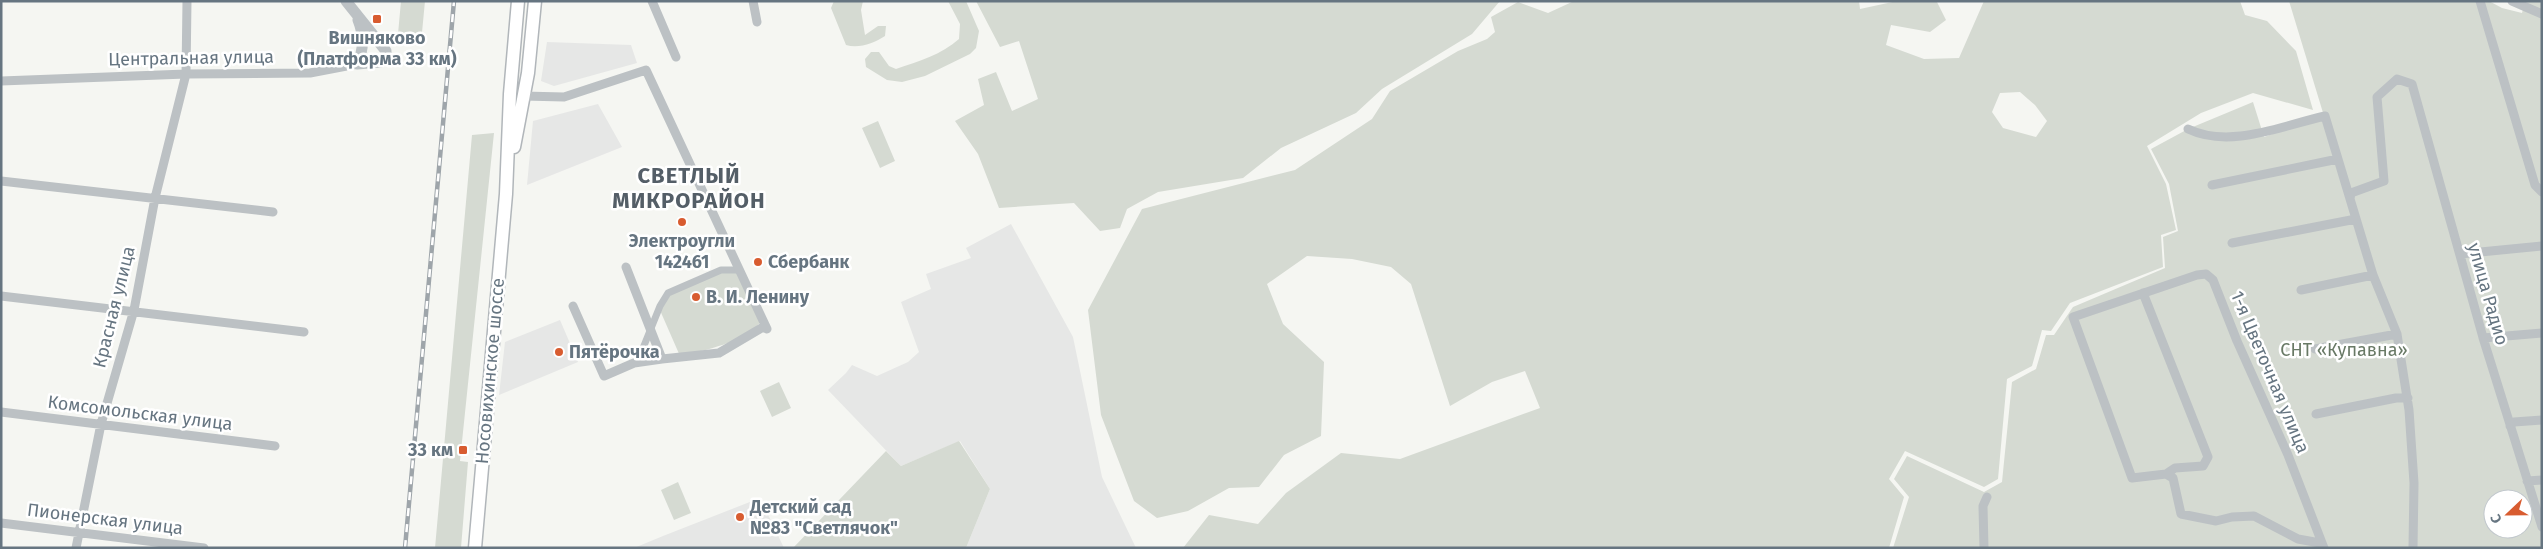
<svg xmlns="http://www.w3.org/2000/svg" width="2543" height="549" viewBox="0 0 2543 549" font-family="'Fira Sans',sans-serif">
  <rect width="100%" height="100%" fill="#f5f6f2"/>
  <path fill="#e6e7e6" d="M547,42l84,3 6,18 -83,23 -13,-5z
    M598,104l24,43 -95,38 6,-64z
    M1011,224l62,113 29,140 34,71h-170l24,-59 -30,-48 -59,25 -73,-76 18,-17 6,-8 25,11 31,-14 11,-10 -18,-50 30,-13 -5,-15 45,-16 -5,-10z
    M560,320l18,42 -79,33 6,-53z
    M760,498l24,50h-150l29,-12z"/>
  <path fill="#d5dad2" fill-rule="evenodd" d="M401,1h24l-4,42 -10,2 -13,-11z
    M834,1h29l-2,9 4,25 13,-9h8l-1,10c-11,7 -26,13 -39,9l-15,-37z
    M948,1h18l13,30 -3,17 -6,6 -45,22 -23,6 -15,-2 -21,-13 -1,-8 6,-7h8l10,14 7,3c23,-8 45,-14 63,-30l1,-15z
    M976,1h524l-28,33 -90,55 -26,24 -75,35 -38,30 -85,14 -31,17 -7,19 -20,3 -26,-28 -75,5 -21,-54 -23,-33 29,-16 -6,-26 18,-7 16,39 26,-12 -19,-58 -19,6z
    M1574,1h285l1,8 37,-8h37l3,1 9,18 -16,12 -39,-7 -5,20 38,14 35,-1 25,-57h256l5,14 22,6 29,30 17,59 -60,-17 -52,20 -54,33 19,38 10,46 -15,5 2,32 -93,36 -19,28 -9,-1 -10,36 -25,13 -9,100 -14,8 -79,-36 -16,28 15,18 -15,51h-706l26,-33 49,9 28,-31 55,-40 59,6 140,-51 -15,-37 -33,11 -42,24 -39,-122 -20,-17 -39,-8 -45,-3 -40,28 16,40 41,38 -3,74 -37,19 -25,32 -30,1 -41,23 -31,7 -23,-17 -33,-86 -13,-105 54,-101 153,-39 77,-51 18,-28 68,-40 29,-12 8,-7 -4,-15 27,-15 30,11zM2020,92l15,13 12,16 -11,16 -33,-9 -11,-16 8,-19z
    M2289,1h200l13,7 20,5 3,-12h17v547h-649l16,-51 -15,-18 13,-23 77,36 18,-10 10,-100 24,-13 10,-34h8l19,-28 92,-39 -2,-31 15,-6 -9,-47 -18,-35 37,-20 65,-27 11,35 60,-21zM2493,499h30v30h-30z
    M878,121l17,40 -15,7 -18,-40z
    M494,133l-34,328 8,1 -7,86h-26l37,-413z
    M721,272l17,1 23,49c-23,22 -51,27 -81,34l-21,-48 13,-15z
    M779,382l12,26 -19,9 -12,-26z
    M959,441l31,48 -24,59h-173l93,-97 15,15z
    M678,482l13,31 -17,7 -13,-30z"/>
  <g fill="none" stroke-linecap="round" stroke-linejoin="round">
    <defs>
      <path id="secondary" d="M514,147l14,-74 7,-72
        M475,548l31,-354 4,-100 8,-93"/>
    </defs>
    <use href="#secondary" stroke="#b1b6ba" stroke-width="15"/>
    <path stroke="#bcc1c4" stroke-width="7" d="M637,363l23,-57 8,-13 53,-23h18"/>
    <path stroke="#bcc1c4" stroke-width="9" d="M652,1l24,56
      M753,1l4,21
      M2480,1l55,184 7,7
      M2512,1l30,13
      M1,81l185,-7 124,-1 47,-9
      M523,96l41,1 82,-27 121,259
      M2188,129c42,20 93,-3 137,-13l48,159 24,59 12,76 5,73 -1,65
      M1,181l272,31
      M2212,185l126,-26
      M2350,199l1,-6 33,-12 -7,-84 20,-18 15,5 72,257 58,186
      M2232,243l124,-24
      M2460,254l82,-8
      M2301,290l72,-15
      M2143,293l65,164 -5,9 -28,2 -9,6
      M1,296l303,36
      M573,306l31,70 30,-13 28,-4 -36,-92
      M2483,338l59,-5
      M2315,349l82,-15
      M662,359l57,-6 46,-27
      M1,412l274,34
      M2316,414l80,-16h12
      M2510,426l4,-4 28,-2
      M2166,474l-34,4 -59,-161 124,-42 9,-1 7,6 24,61 51,114 36,93
      M2166,474l7,4 8,36 35,7 16,-4 22,-1 44,23 22,4
      M2527,481l15,-1
      M1,523l203,25
      M76,548l25,-124 33,-114 21,-112 31,-124 1,-73
      M1984,548l-1,-42 4,-9"/>
    <path stroke="#bcc1c4" stroke-width="11" d="M346,1l40,50v5l-5,6 -24,2
      M357,64c7,-14 7,-29 1,-44"/>
    <use href="#secondary" stroke="#fff" stroke-width="12"/>
    <defs>
      <path id="rail" d="M405,548l49,-547"/>
    </defs>
    <use href="#rail" stroke="#9ea5aa" stroke-width="4.5"/>
    <use href="#rail" stroke="#fff" stroke-width="2.5" stroke-dasharray="8" stroke-linecap="butt"/>
  </g>
  <g fill="#d85c30" stroke="#fff" stroke-width="2">
    <rect x="372" y="14" width="10" height="10" rx="2.5"/>
    <circle cx="682" cy="222" r="5"/>
    <circle cx="758" cy="262" r="5"/>
    <circle cx="696" cy="297" r="5"/>
    <circle cx="559" cy="352" r="5"/>
    <rect x="458" y="445" width="10" height="10" rx="2.5"/>
    <circle cx="740" cy="517" r="5"/>
  </g>
  <g text-anchor="middle" stroke-width="5" stroke-linejoin="round" paint-order="stroke">
    <g font-size="18" font-weight="bold" fill="#667581" stroke="#fff" text-anchor="start">
      <text x="377" y="44" text-anchor="middle">Вишняково<tspan x="377" dy="21">(Платформа 33 км)</tspan></text>
      <text x="682" y="247" text-anchor="middle">Электроугли<tspan x="682" dy="21">142461</tspan></text>
      <text x="768" y="268">Сбербанк</text>
      <text x="706" y="303">В. И. Ленину</text>
      <text x="569" y="358">Пятёрочка</text>
      <text x="453" y="456" text-anchor="end">33 км</text>
      <text x="750" y="513">Детский сад<tspan x="750" dy="21">№83 "Светлячок"</tspan></text>
    </g>
    <g font-size="18" fill="#667581" stroke="#fff">
      <text transform="translate(191 58) rotate(-1)" y="6">Центральная улица</text>
      <text transform="translate(2488 294) rotate(74)" y="6">улица Радио</text>
      <text transform="translate(114 307) rotate(-76)" y="6">Красная улица</text>
      <text transform="translate(490 371) rotate(-85)" y="6">Носовихинское шоссе</text>
      <text transform="translate(2270 372) rotate(67)" y="6">1-я Цветочная улица</text>
      <text transform="translate(140 413) rotate(7)" y="6">Комсомольская улица</text>
      <text transform="translate(105 519) rotate(7)" y="6">Пионерская улица</text>
    </g>
    <g font-size="18" fill="#687965" stroke="#fff">
      <text x="2344" y="356">СНТ «Купавна»</text>
    </g>
    <g font-size="22" font-weight="bold" letter-spacing="1" fill="#545e67" stroke="#fff">
      <text x="689" y="183">СВЕТЛЫЙ<tspan x="689" dy="25">МИКРОРАЙОН</tspan></text>
    </g>
  </g>
  <rect width="2543" height="549" fill="none" stroke="#667581" stroke-width="5"/>
  <g transform="translate(2508 514) rotate(248)"><circle r="24" fill="#ffffff" stroke="#c2c8cd"/>
  <path d="M0-4L9 19L0 12L-9 19Z" fill="#d85c30"/>
  <text y="-8" font-size="14" font-weight="bold" text-anchor="middle" fill="#667581">С</text>
  </g>
</svg>
